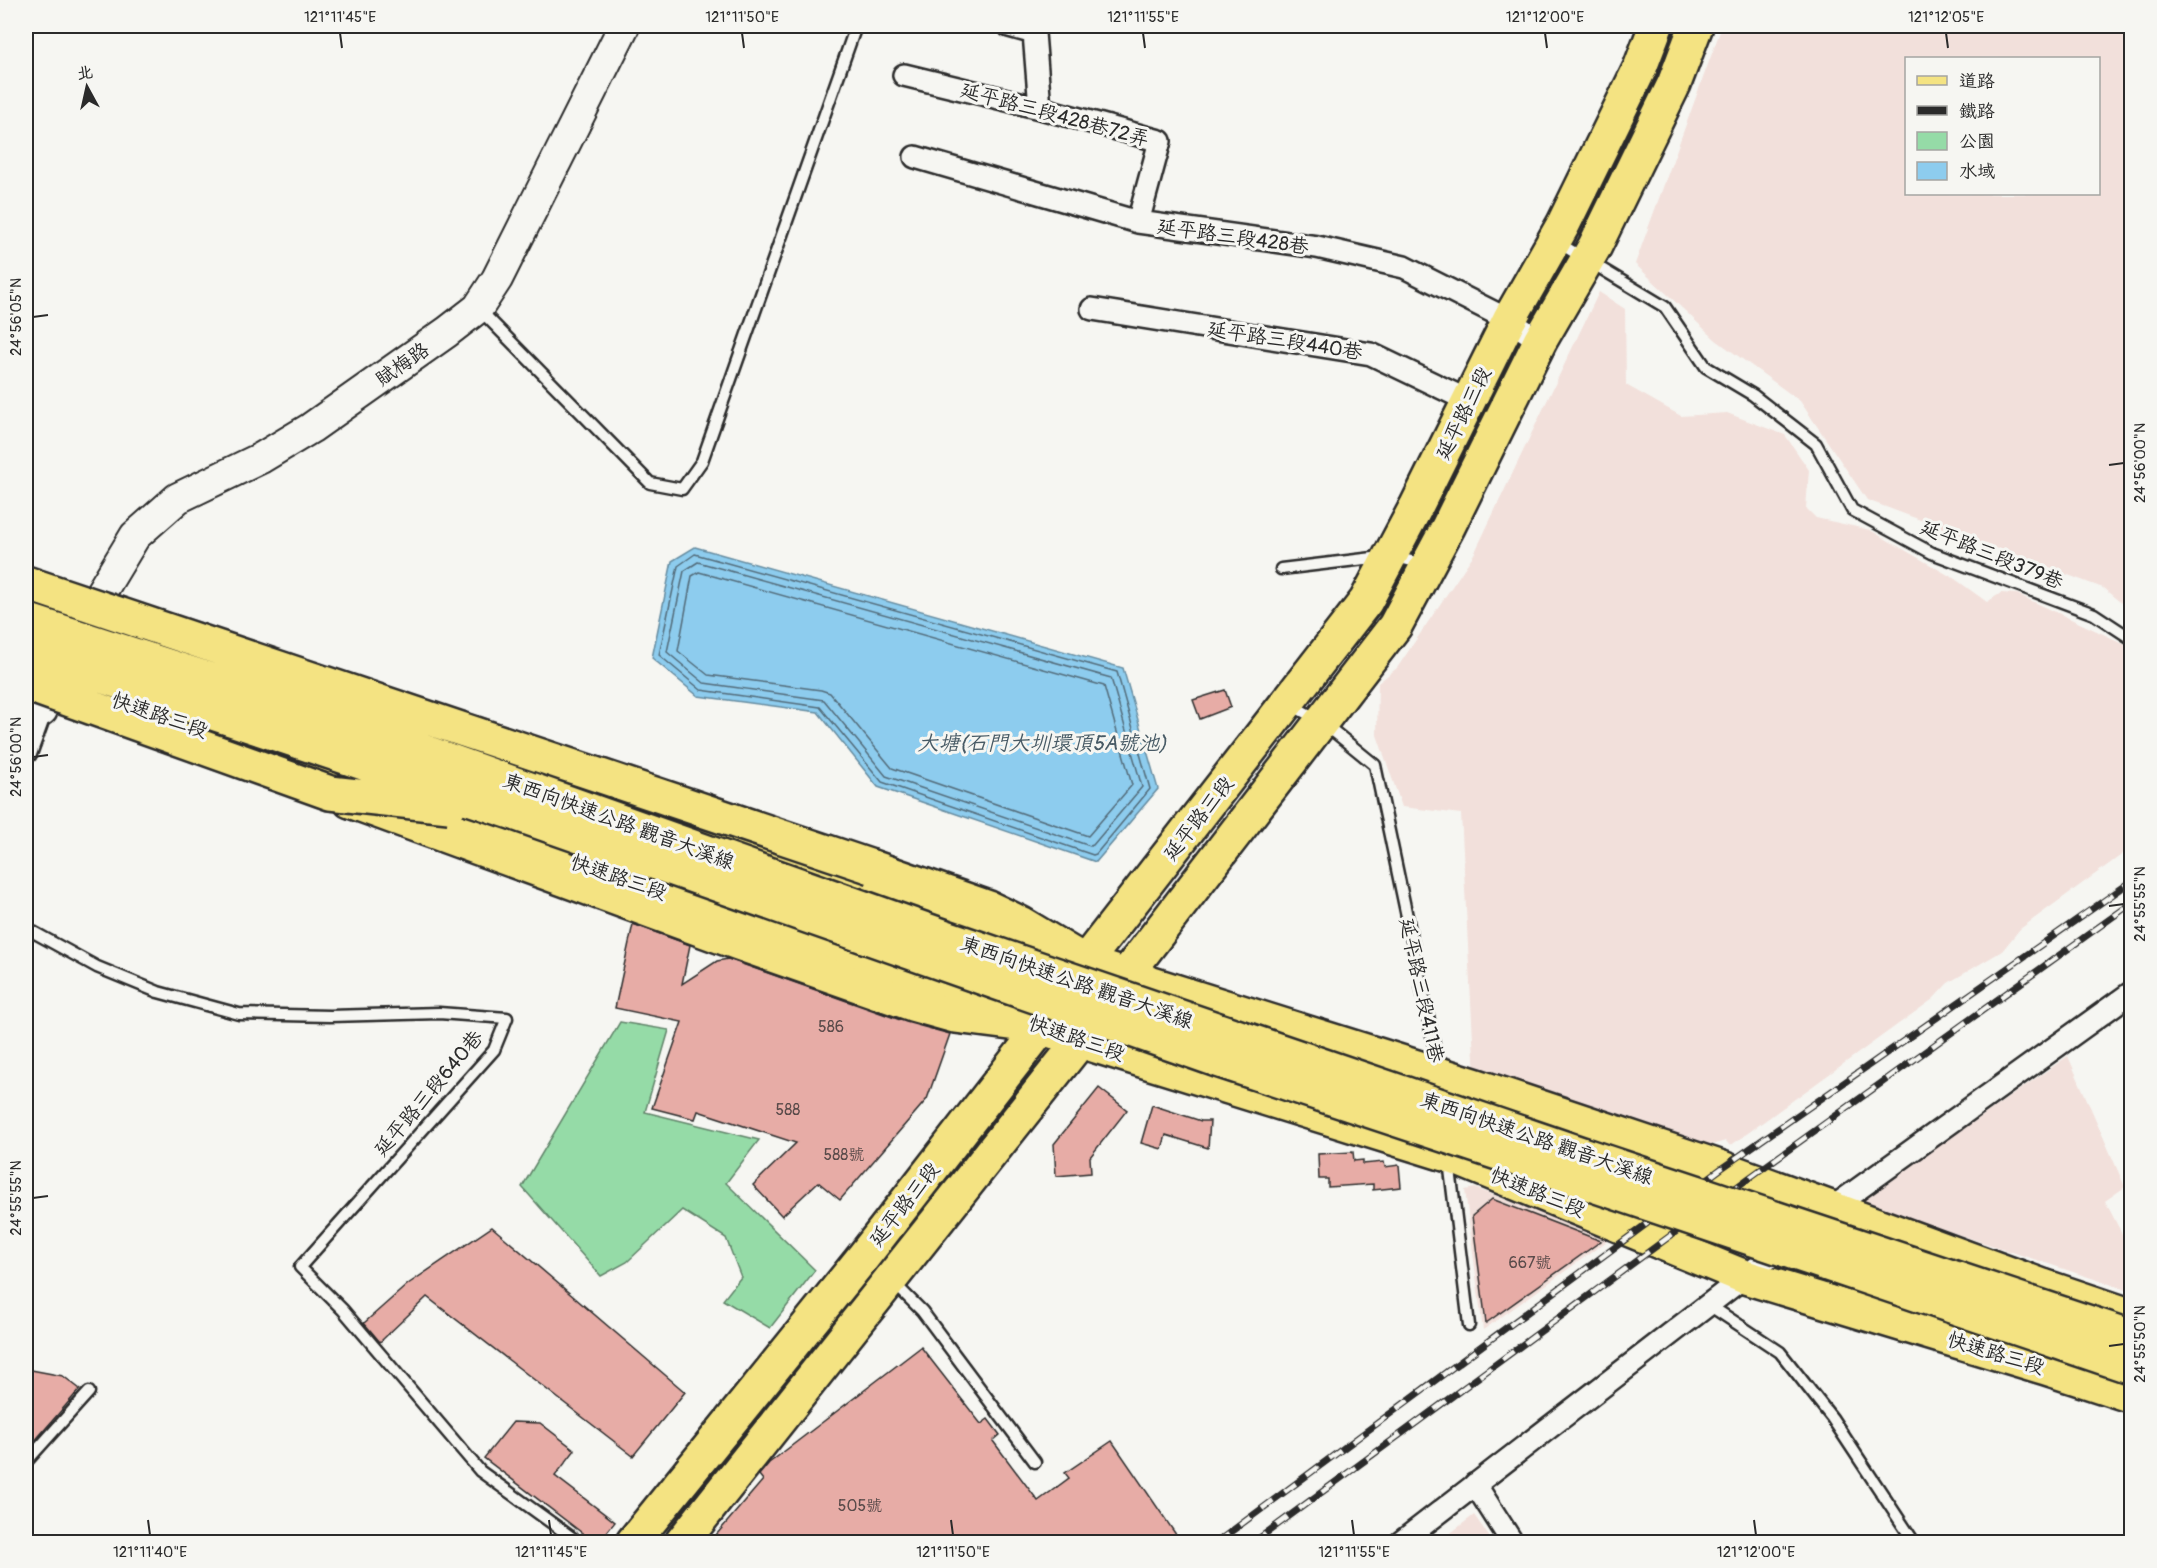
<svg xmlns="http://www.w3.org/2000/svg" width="2157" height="1568" viewBox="0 0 2157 1568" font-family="Pangolin,'LXGW WenKai TC',sans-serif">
  <rect width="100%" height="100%" fill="#f6f6f2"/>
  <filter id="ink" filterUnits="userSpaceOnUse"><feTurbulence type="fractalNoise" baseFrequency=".0167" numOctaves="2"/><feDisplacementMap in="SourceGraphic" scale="12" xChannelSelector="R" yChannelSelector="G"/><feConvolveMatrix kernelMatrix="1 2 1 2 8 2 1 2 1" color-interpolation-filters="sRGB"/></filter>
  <g filter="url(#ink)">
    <path fill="#f2e0db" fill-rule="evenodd" d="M1722,26h409v585l-28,-23 -236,-88 -67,-99 -84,-61 -81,-76zM1906,58h192v136h-192z
      M1599,292l26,17 1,76 55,31 46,-3 58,22 24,35 -3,38 10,10 54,12 85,49 32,23 14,-9 16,1 112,52 -3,15 3,47 3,2 -1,138 -111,81 -18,22 -54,32 -15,16 -203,147 -4,-5 -26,7 -22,-14 -35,-6 -168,-51 -14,-263 -59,-7 -25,-72 1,-52 19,-15 77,-114z
      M2068,1056l57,131 -20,14 26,50v40l-272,-89z
      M1475,1188l135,51 -127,91 -18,-140z
      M1474,1515l19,27h-54z"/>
    <path fill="#95dba7" stroke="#608369" stroke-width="1.5" d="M620,1022l49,8 -24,82 114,28 -33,43 89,87 -45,58 -47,-28 18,-23 -15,-39 -44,-28 -55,52 -26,14 -79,-89z"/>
    <path fill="#8dccee" stroke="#668ca0" stroke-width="1.5" d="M695,547l428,121 35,121 -62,73 -218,-75 -60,-75 -120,-16 -46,-38 20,-97z"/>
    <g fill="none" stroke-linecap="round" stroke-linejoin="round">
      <path stroke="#526b79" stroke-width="1.5" d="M695,554l422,118 33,117 -54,65 -3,1 -211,-73 -62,-75 -119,-17 -42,-35 19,-89z
        M698,562l413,116 31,109 -49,58 -3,1 -204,-70 -62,-76 -120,-17 -37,-31 17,-81z
        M699,572l405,114 28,99 -44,51 -196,-68 -62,-75 -9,-3 -113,-15 -30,-24 14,-75z"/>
    </g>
    <path fill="#e7aca6" stroke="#2b2b2b" stroke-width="1.5" d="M1225,690l6,17 -31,12 -7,-19z
      M633,924l57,21 -8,39 35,-23 11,-2 178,63 44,12 -23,65 -87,101 -22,-18 -36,34 -29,-31 43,-42 -98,-32 -3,8 -43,-11 30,-86 -67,-14z
      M1099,1088l28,22 -37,47 1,16 -35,3 -2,-32z
      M1152,1105l49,16h9l-2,27 -42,-13 -4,14 -21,-6z
      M1353,1152l1,9 9,-1v4l21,-2 1,5 14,-2 2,22 -28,3v-6l-45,3v-8h-9l-1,-25z
      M1492,1199l109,42 -115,82 -14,-107z
      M492,1227l193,165 -52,64 -206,-159 -47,45 -16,-19 44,-39z
      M921,1347l60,77 7,-5 12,16 -7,6 45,60 31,-23 -4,-5 47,-32 69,101h-471l53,-62 -4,-5 10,-12z
      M26,1369l37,7 17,13 -54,62z
      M513,1422l27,1 35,27 -20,26 60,46 -16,20h-5l-110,-84z"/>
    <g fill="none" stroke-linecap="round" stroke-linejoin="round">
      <defs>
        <path id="lane" d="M1557,242l108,65 41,60 47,28 63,49 36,66 80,43 162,61 38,25
          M480,310l170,173 32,6 20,-28 154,-435
          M1281,569l109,-13 35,8
          M1291,705l30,16 54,44 64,303
          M26,928l71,39 61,25 81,22 91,2 109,-3 68,5 -13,32 -194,217 43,43 137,161 98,71
          M1449,1161l20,164
          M893,1282l29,29 113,151
          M1709,1305l71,47 52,66 82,124
          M26,1462l63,-70"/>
        <path id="street" d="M1009,26l25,7 6,75
          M904,75l136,33 120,33 -22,81
          M915,157l223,65 179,25 87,20 105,53 31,21
          M1092,309l279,45 98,47
          M26,752l20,-55
          M1825,1213l307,-221
          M1475,1484l37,58
          M1401,1542l386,-298"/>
        <path id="secondary" d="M84,614l16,-20 35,-58 43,-38 83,-40 50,-30 136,-96 31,-24 19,-29 127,-253
          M26,704l16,6"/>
        <path id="primary" d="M228,739l852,302 368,114 297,122 301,91 86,28
          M470,749l577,202 430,135 245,82 321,118 89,30
          M633,1542l231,-286 178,-229 43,-65 281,-361 50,-94 93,-187 54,-95 77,-157 16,-42
          M682,1542l398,-501 46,-66 269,-349 53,-99 92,-186 55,-95 79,-162 22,-58"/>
        <path id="highway" d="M350,801l388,142 174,61 43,12 87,11
          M872,867l117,41 31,15 65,39"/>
      </defs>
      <use href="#lane" stroke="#2b2b2b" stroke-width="15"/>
      <use href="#street" stroke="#2b2b2b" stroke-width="26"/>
      <use href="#secondary" stroke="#2b2b2b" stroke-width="34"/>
      <use href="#primary" stroke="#2b2b2b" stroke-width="38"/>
      <use href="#highway" stroke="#2b2b2b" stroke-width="38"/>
      <use href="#lane" stroke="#f6f6f2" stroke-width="10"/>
      <use href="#street" stroke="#f6f6f2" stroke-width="21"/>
      <use href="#secondary" stroke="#f6f6f2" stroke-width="30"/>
      <use href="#primary" stroke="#f4e382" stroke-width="33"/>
      <use href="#highway" stroke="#f4e382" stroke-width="33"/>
      <defs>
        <path id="rail" d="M1217,1542l505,-374 410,-287
          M1254,1542l495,-364 383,-275"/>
      </defs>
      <use href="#rail" stroke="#2b2b2b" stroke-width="7"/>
      <use href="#rail" stroke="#f6f6f2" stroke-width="4.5" stroke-dasharray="14" stroke-linecap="butt"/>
      <defs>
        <path id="highway-bridge" d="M26,583l846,284
          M26,620l318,103 599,213 636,217 553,184
          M26,651l485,161 709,249 335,111 577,195
          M26,684l304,109 119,13"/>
      </defs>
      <use href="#highway-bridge" stroke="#2b2b2b" stroke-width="38" stroke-linecap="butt"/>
      <use href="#highway-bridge" stroke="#f4e382" stroke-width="33"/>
    </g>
  </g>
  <path fill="none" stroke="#2b2b2b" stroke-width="2" d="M340,33l2,15M742,33l2,15M1143,33l2,15M1545,33l2,15M1946,33l2,15M33,317l15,-2M2109,465l15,-2M33,757l15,-2M2109,906l15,-2M33,1198l15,-2M2109,1346l15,-2M148,1520l2,15M549,1520l2,15M951,1520l2,15M1352,1520l2,15M1754,1520l2,15"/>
  <g text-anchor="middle" stroke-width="6" stroke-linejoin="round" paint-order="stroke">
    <g font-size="16" fill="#5a4b4a">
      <text x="831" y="1032">586</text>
      <text x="788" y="1115">588</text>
      <text x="844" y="1160">588號</text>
      <text x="1530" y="1268">667號</text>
      <text x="860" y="1511">505號</text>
    </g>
    <g font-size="20" fill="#2b2b2b" stroke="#f6f6f2">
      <text transform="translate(1055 114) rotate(15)" y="7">延平路三段428巷72弄</text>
      <text transform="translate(1233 236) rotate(8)" y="7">延平路三段428巷</text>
      <text transform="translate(1285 340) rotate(9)" y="7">延平路三段440巷</text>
      <text transform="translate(402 364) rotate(-35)" y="7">賦梅路</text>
      <text transform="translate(1463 413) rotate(-64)" y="7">延平路三段</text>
      <text transform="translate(1992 554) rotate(22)" y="7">延平路三段379巷</text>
      <text transform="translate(160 715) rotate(19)" y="7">快速路三段</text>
      <text transform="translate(1198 818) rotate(-52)" y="7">延平路三段</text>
      <text transform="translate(619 821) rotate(20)" y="7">東西向快速公路 觀音大溪線</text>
      <text transform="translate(619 877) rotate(19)" y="7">快速路三段</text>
      <text transform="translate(1077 982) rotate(19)" y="7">東西向快速公路 觀音大溪線</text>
      <text transform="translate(1422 990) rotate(78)" y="7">延平路三段411巷</text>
      <text transform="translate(1077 1038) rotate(19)" y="7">快速路三段</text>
      <text transform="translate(428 1093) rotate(-50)" y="7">延平路三段640巷</text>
      <text transform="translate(1537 1138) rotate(19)" y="7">東西向快速公路 觀音大溪線</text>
      <text transform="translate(1538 1192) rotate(22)" y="7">快速路三段</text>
      <text transform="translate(904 1204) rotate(-52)" y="7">延平路三段</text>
      <text transform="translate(1996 1353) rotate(17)" y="7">快速路三段</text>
    </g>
    <g font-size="21" font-style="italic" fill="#485b66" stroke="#f6f6f2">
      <text x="1042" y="750">大塘(石門大圳環頂5A號池)</text>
    </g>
  </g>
  <rect width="2157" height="1568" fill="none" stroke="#f6f6f2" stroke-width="66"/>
  <rect x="1905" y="57" width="195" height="138" fill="#f6f6f2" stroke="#a5a5a2" stroke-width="1.5"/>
  <rect x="1917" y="76" width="30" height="9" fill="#f4e382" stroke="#a5a5a2" stroke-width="1.5"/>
  <text x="1959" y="87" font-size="18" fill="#2b2b2b">道路</text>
  <rect x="1917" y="106" width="30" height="9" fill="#2b2b2b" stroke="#a5a5a2" stroke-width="1.5"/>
  <text x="1959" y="117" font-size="18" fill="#2b2b2b">鐵路</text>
  <rect x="1917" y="132" width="30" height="18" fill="#95dba7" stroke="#a5a5a2" stroke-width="1.5"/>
  <text x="1959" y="147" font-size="18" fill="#2b2b2b">公園</text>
  <rect x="1917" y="162" width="30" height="18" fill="#8dccee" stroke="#a5a5a2" stroke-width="1.5"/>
  <text x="1959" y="177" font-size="18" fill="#2b2b2b">水域</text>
  <g transform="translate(87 87) rotate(352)" stroke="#f6f6f2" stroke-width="4.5" paint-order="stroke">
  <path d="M0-4.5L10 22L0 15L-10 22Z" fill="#2b2b2b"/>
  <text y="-9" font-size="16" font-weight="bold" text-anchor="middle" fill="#2b2b2b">北</text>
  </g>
  <rect x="33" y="33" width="2091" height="1502" fill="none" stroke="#2b2b2b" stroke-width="2"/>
  <g font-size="15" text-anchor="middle" fill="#2b2b2b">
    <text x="340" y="22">121°11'45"E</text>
    <text x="742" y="22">121°11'50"E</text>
    <text x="1143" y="22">121°11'55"E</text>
    <text x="1545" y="22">121°12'00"E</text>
    <text x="1946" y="22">121°12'05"E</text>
    <text transform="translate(16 317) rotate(-90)" y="5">24°56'05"N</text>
    <text transform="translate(2140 463) rotate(-90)" y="5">24°56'00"N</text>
    <text transform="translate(16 757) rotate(-90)" y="5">24°56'00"N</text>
    <text transform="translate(2140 904) rotate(-90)" y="5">24°55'55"N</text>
    <text transform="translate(16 1198) rotate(-90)" y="5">24°55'55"N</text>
    <text transform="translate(2140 1344) rotate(-90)" y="5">24°55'50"N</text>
    <text x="150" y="1557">121°11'40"E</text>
    <text x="551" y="1557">121°11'45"E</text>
    <text x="953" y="1557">121°11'50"E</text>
    <text x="1354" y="1557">121°11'55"E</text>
    <text x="1756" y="1557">121°12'00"E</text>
  </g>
</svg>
